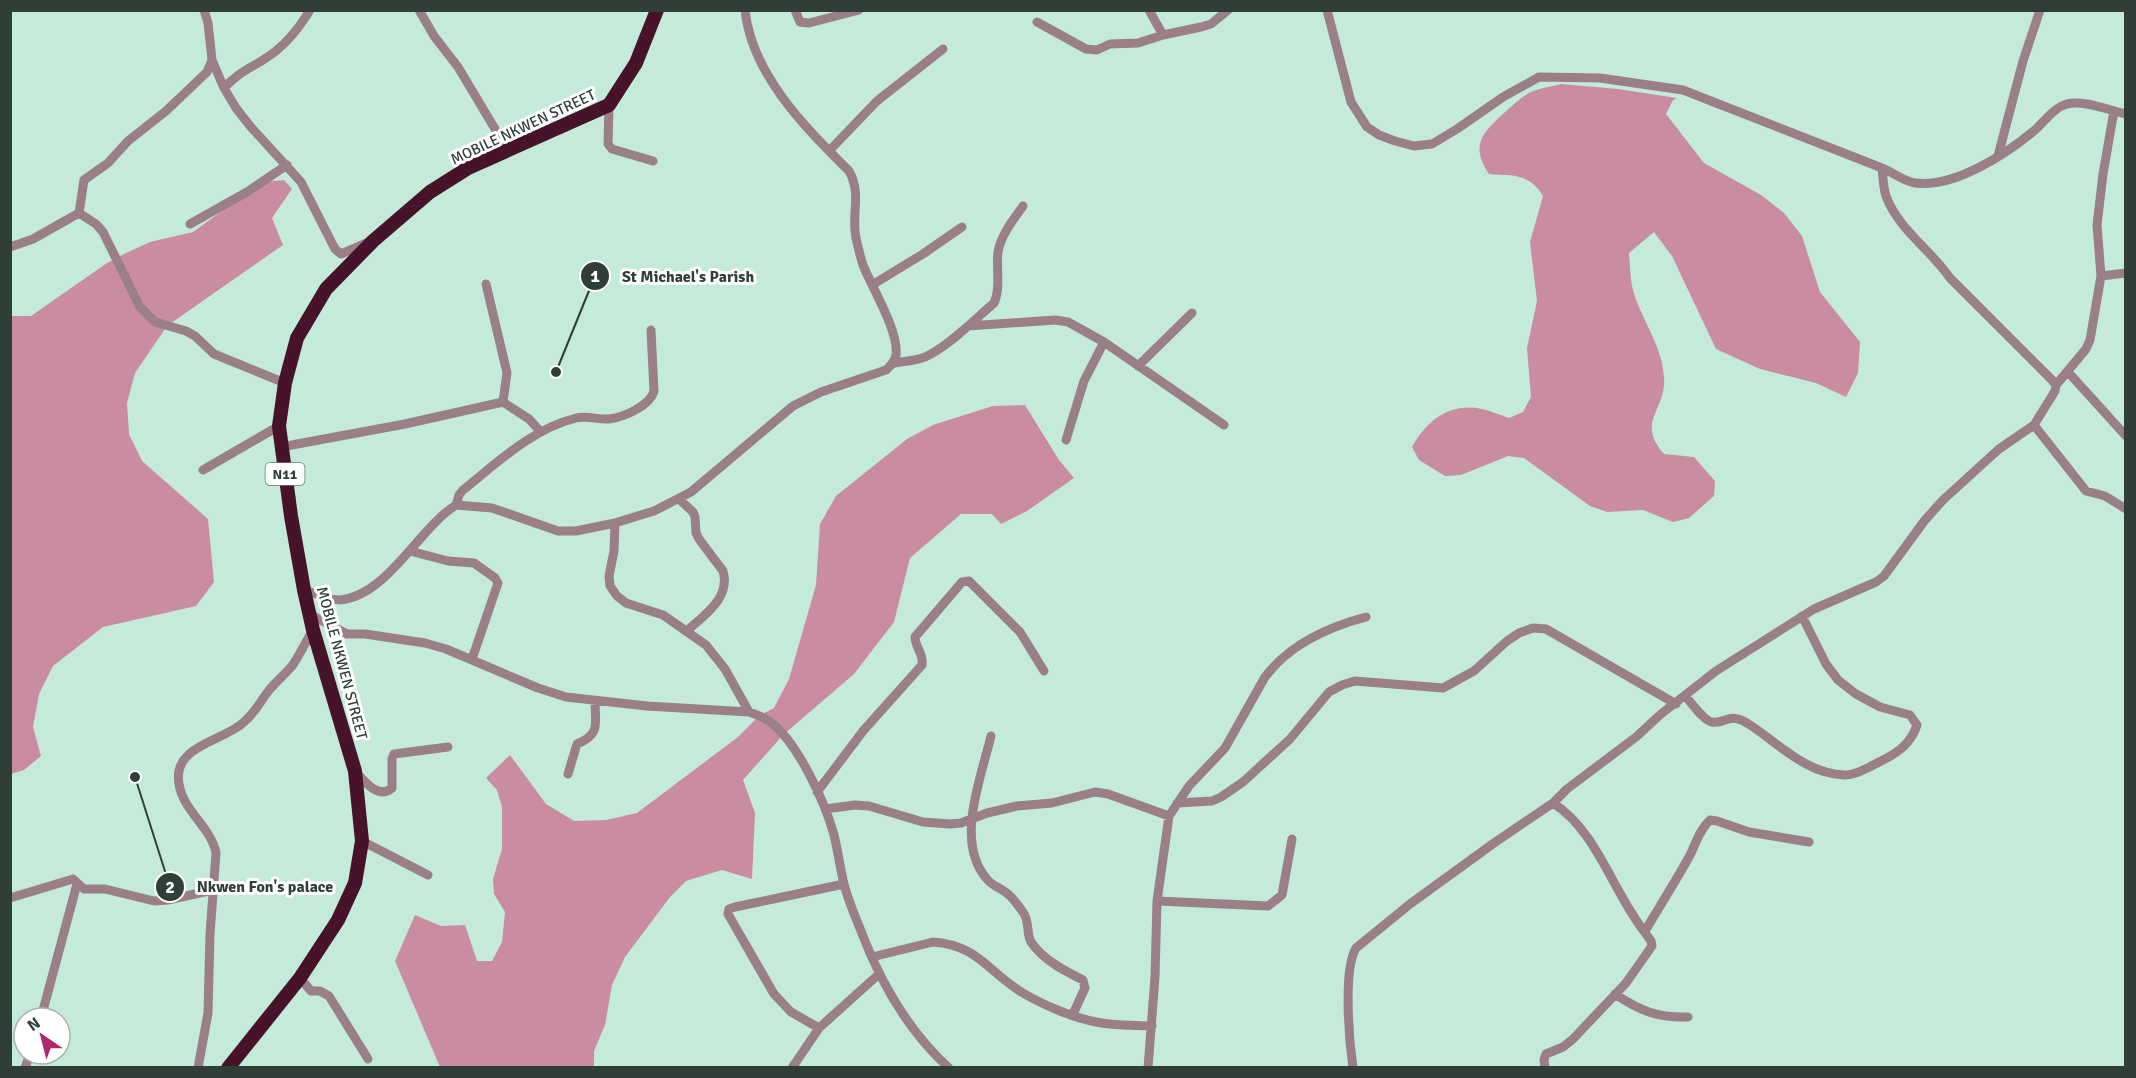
<svg xmlns="http://www.w3.org/2000/svg" width="2136" height="1078" viewBox="0 0 2136 1078" font-family="Signika,sans-serif">
  <rect width="100%" height="100%" fill="#c4ead9"/>
  <path fill="#ca8ca3" d="M1561,84l57,5 59,9 -4,2 -7,14 38,49 57,32 23,18 18,23 18,56 40,50 -2,31 -12,24 -30,-14 -56,-14 -44,-20 -44,-93 -18,-24 -25,21c1,11 1,22 3,33 7,31 30,57 32,91 3,33 -29,44 0,77l30,3 21,24 -1,15 -25,22 -16,4 -30,-12 -36,2 -17,-6 -66,-48 -16,-2 -47,19 -16,1 -26,-16 -7,-13c15,-27 38,-45 70,-38 9,2 18,6 27,9l14,-6 8,-15 -4,-49 10,-47 -7,-59 13,-46c-14,-23 -29,-20 -54,-22 -19,-28 -7,-41 14,-60 8,-7 17,-16 26,-21 9,-5 22,-6 32,-9z
    M284,180l8,9 -20,29 11,27 -116,81 -32,47 -8,30 2,31 13,27 66,58 6,63 -18,24 -93,21 -50,39 -14,28 -6,33 8,29 -17,14 -13,4 -1,-458h21l76,-53 17,-9 26,-12 43,-10 69,-50z
    M1025,405l34,55 15,18 -47,33 -26,13 -9,-10h-31l-51,44 -16,64 -40,52 -71,61 -40,45 12,33 -3,66 -30,-9 -36,11 -16,16 -45,60 -13,28 -7,40 -11,26v16h-154l-45,-106 20,-46 26,11 24,-1 12,36h15l10,-19 3,-30 -11,-18 -1,-15 9,-30v-42l-5,-17 -11,-12 24,-23 36,49 28,17 32,-1 31,-7 101,-76 22,-22 14,-7 15,-29 27,-94 4,-61 16,-28 71,-57 26,-14 60,-19z"/>
  <g fill="none" stroke-linecap="round" stroke-linejoin="round">
    <path stroke="#9a7f88" stroke-width="9" d="M204,10l4,13 4,37 12,28 12,20 14,18 51,56 34,67 6,5 28,-12
      M419,10l15,26 24,31 49,82
      M795,10l5,12 9,1 50,-13
      M1149,10l14,25
      M1327,10l24,92 16,25 12,8 16,6 19,5 18,-2 25,-15 46,-32 36,-20 61,1 83,12 199,78c10,4 23,14 33,15 40,5 91,-29 120,-53 10,-9 18,-22 32,-26 17,-4 41,6 59,10
      M1037,22l49,27 11,1 13,-6 28,-1 25,-8 38,-8 10,-3 17,-14
      M224,88c16,-17 24,-18 42,-30 19,-12 32,-28 44,-48
      M609,105l-1,39 4,5 41,12
      M829,151l48,-50 66,-52
      M1998,156l25,-95 17,-51
      M79,213l17,11 7,8 37,75 15,15 31,9 9,5 19,18 71,29
      M79,213l5,-33 24,-17 20,-22 38,-30 41,-39 5,-12
      M190,224l57,-32 40,-27
      M10,247l23,-8 46,-26
      M2101,276l25,-3
      M872,285l51,-31 39,-27
      M968,326l87,-6 13,2 36,20 120,83
      M894,363c12,-2 26,-2 37,-9 23,-13 43,-34 63,-51 7,-15 2,-35 4,-51 3,-17 15,-32 25,-46
      M1138,366l54,-53
      M2068,372l58,64
      M2056,385l30,-36 4,-9 11,-64 -4,-51 6,-51 11,-63
      M503,402l26,17 11,12
      M2034,425l52,66 19,5 21,13
      M1066,440l18,-59 20,-39
      M281,447l124,-23 98,-22 4,-29 -21,-89
      M203,470l76,-44
      M679,499l14,13 2,5 1,16 3,6 24,32c8,27 -19,44 -36,60
      M456,505l3,-10 4,-5c35,-28 69,-61 113,-72 11,-3 22,2 33,1 15,-2 41,-13 45,-28l-3,-61
      M615,523l-1,28 -5,25 1,10 7,10 9,7 37,12 43,30 19,24 24,43
      M410,551l38,10 26,2 21,15 3,5 -26,76
      M304,590c11,3 25,10 36,10 47,-4 79,-72 116,-95l36,3 66,23h18l39,-8 39,-12 37,-19 102,-86 28,-14 65,-22c5,-5 9,-8 10,-15 3,-24 -24,-67 -33,-90 -3,-9 -5,-18 -7,-27 -5,-24 6,-44 -7,-67 -44,-44 -97,-96 -104,-161
      M311,615l36,19h18l60,9 21,6 92,39 28,9 81,9 102,6c9,3 17,6 24,12 26,22 52,78 61,111 4,16 6,33 10,49 4,16 11,32 17,47 19,50 48,101 88,137
      M1685,696c7,7 18,24 27,26 14,2 16,-10 35,1 32,20 57,50 97,52 13,0 27,-9 39,-15 16,-8 28,-17 34,-35l-7,-10 -30,-8 -24,-13 -18,-14 -12,-16 -24,-48
      M991,736c-10,42 -36,105 -5,142 5,7 12,9 18,13 8,5 14,14 19,21 7,10 3,21 8,30 12,18 34,29 52,38l2,8 -12,26
      M355,771c9,10 23,29 37,17v-29l2,-5 54,-7
      M568,774l9,-30c24,-10 18,-20 18,-43
      M817,792l46,-61 59,-66c2,-11 -7,-18 -7,-28l47,-55 7,-1 51,51 24,39
      M1177,803l35,-2 9,-4 22,-15 47,-43 39,-47 13,-7 13,-4 88,7 31,-17 33,-30 12,-8 14,-5 13,1 130,75
      M825,809l30,-4 14,1 54,16 27,2 11,-1 26,-10 30,-7 35,-3 43,-11 13,2 61,22
      M362,841l66,34
      M10,898l63,-19 11,10h21l49,12 14,-1 45,-10
      M1157,901l111,5 14,-11 10,-56
      M1645,931c15,-25 30,-49 44,-74 7,-13 10,-27 21,-37l7,1 32,11 60,10
      M872,957l61,-15c45,3 55,30 90,51 20,12 51,25 73,29 18,4 37,3 56,4
      M300,978l11,13h9l9,5 39,63
      M1615,994c25,17 43,24 73,23
      M41,1018l36,-134
      M819,1028l-28,-16 -17,-18 -46,-80 1,-5 6,-2 109,-23
      M25,1068l5,-14
      M198,1068l10,-55 2,-79 6,-81c-5,-26 -33,-42 -37,-69 -7,-39 44,-42 65,-62 11,-9 17,-22 26,-33 7,-8 15,-15 22,-23 8,-11 14,-25 21,-36
      M792,1068l27,-40 60,-54
      M1148,1068l7,-91 2,-76 12,-85 20,-30 36,-38 40,-71c24,-32 63,-50 101,-60
      M1353,1068c-4,-28 -10,-98 3,-120l54,-44 84,-61 59,-40 14,-14 69,-52 25,-23 55,-43 98,-62 62,-27 8,-6 41,-56 18,-20 56,-51 35,-24 21,-34 1,-6 -4,-5 -102,-102c-19,-28 -52,-49 -64,-82 -3,-9 -3,-19 -4,-28
      M1545,1068l-1,-8 2,-6 17,-7 10,-8 53,-56 26,-37 -1,-5c-6,-9 -13,-17 -18,-26 -25,-38 -41,-87 -80,-112"/>
    <path stroke="#46132a" stroke-width="14" d="M228,1068l72,-90 38,-58 17,-37 7,-42 -7,-70 -42,-141 -9,-40 -13,-74 -12,-90 6,-43 12,-45 29,-49 47,-48 57,-49 38,-24 141,-63 27,-42 21,-53"/>
  </g>
  <g text-anchor="middle" stroke-width="6" stroke-linejoin="round" paint-order="stroke">
    <rect fill="#fff" stroke="#6d7873" stroke-width="1.5" x="265.5" y="463" width="39" height="22" rx="4.5"/>
    <g font-size="14" font-weight="bold" fill="#2f3e37">
      <text x="285" y="479">N11</text>
    </g>
    <g font-size="15" fill="#2f3e37" stroke="#fff">
      <text transform="translate(523 127) rotate(-25)" y="5">MOBILE NKWEN STREET</text>
      <text transform="translate(342 663) rotate(75)" y="5">MOBILE NKWEN STREET</text>
    </g>
  </g>
  <path fill="none" stroke="#2f3e37" stroke-width="2" d="M556 372L595 276M135 777L170 887"/>
  <g fill="#2f3e37" stroke="#fff" stroke-width="2">
    <circle cx="556" cy="372" r="6"/>
    <circle cx="135" cy="777" r="6"/>
    <circle cx="595" cy="276" r="15"/>
    <circle cx="170" cy="887" r="15"/>
  </g>
  <g font-size="18" text-anchor="middle" font-weight="bold" fill="#fff">
    <text x="595" y="282">1</text>
    <text x="170" y="893">2</text>
  </g>
  <g font-size="16" text-anchor="middle" font-weight="bold" fill="#2f3e37" stroke="#fff" stroke-width="6" stroke-linejoin="round" paint-order="stroke">
    <text x="688" y="282">St Michael's Parish</text>
    <text x="265" y="892">Nkwen Fon's palace</text>
  </g>
  <rect width="2136" height="1078" fill="none" stroke="#2f3e37" stroke-width="24"/>
  <g transform="translate(42 1036) rotate(325)"><circle r="28" fill="#ffffff" stroke="#acb2af" stroke-width="1.5"/>
  <path d="M0-4.5L10 22L0 15L-10 22Z" fill="#af286b"/>
  <text y="-9" font-size="16" font-weight="bold" text-anchor="middle" fill="#2f3e37">N</text>
  </g>
</svg>
